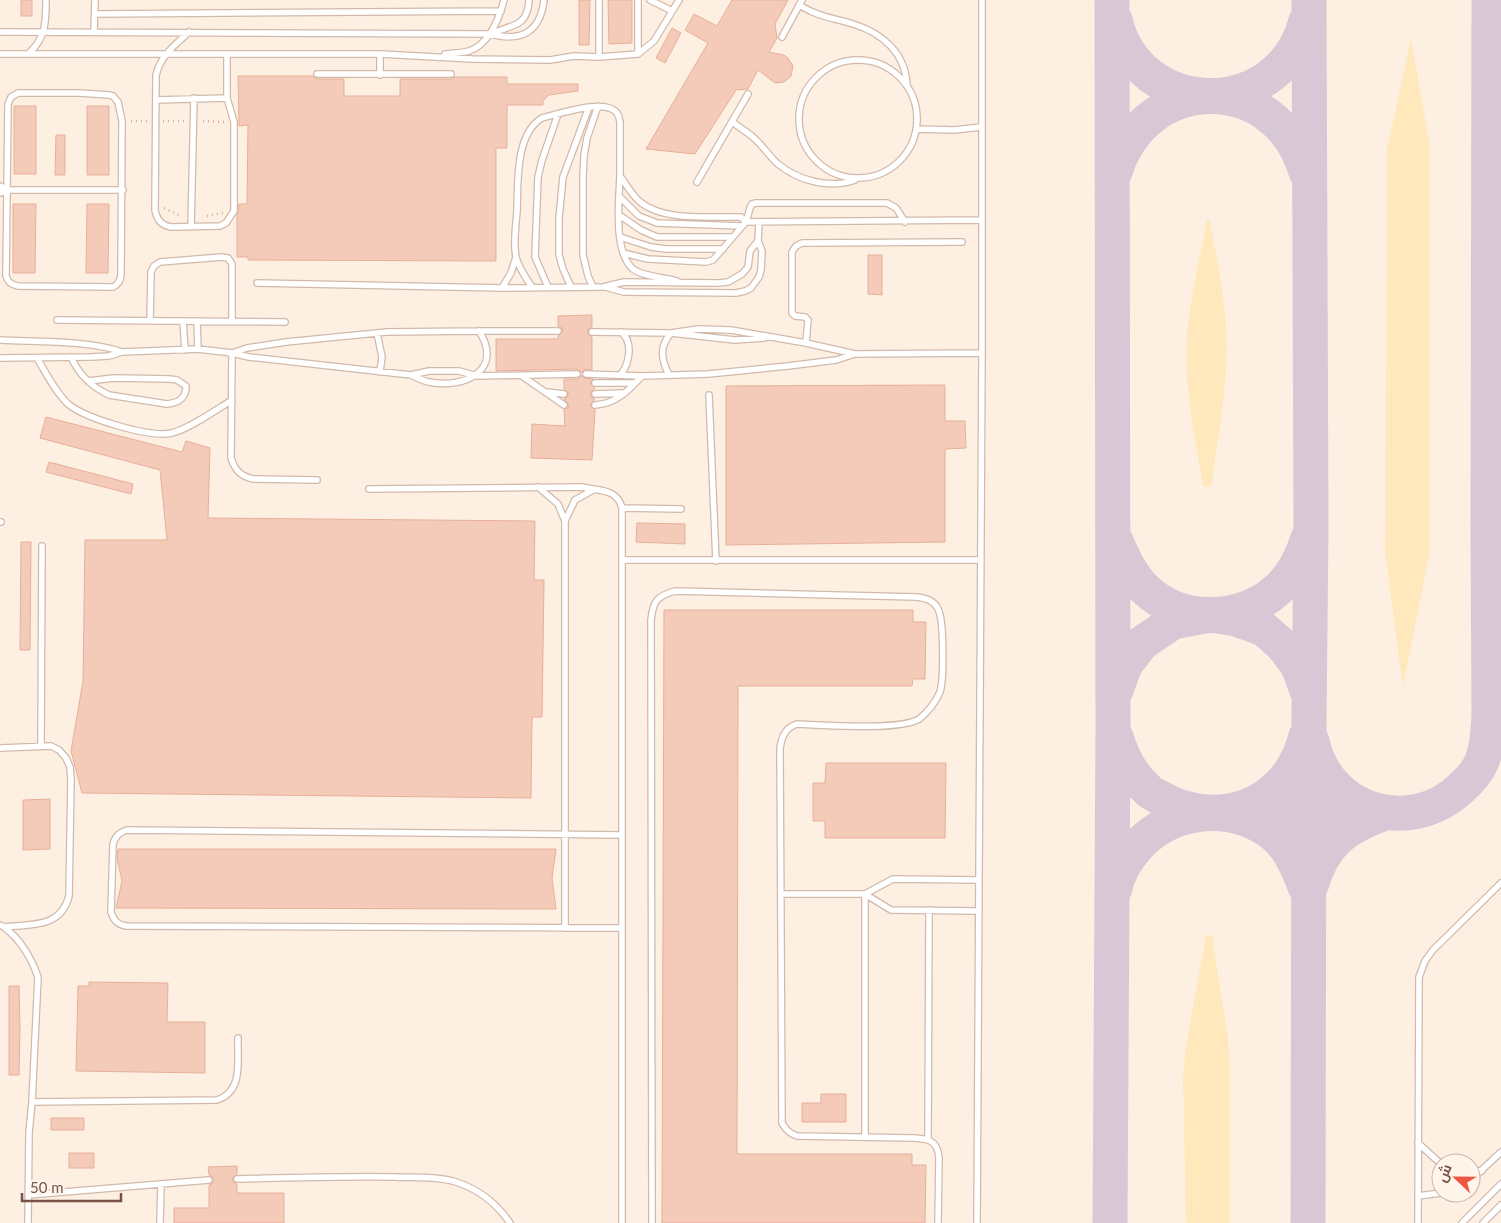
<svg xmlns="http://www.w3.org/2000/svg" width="1501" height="1223" viewBox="0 0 1501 1223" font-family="Lato,Cairo,sans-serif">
  <rect width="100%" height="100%" fill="#fdf0e3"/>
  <path fill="#ffe9bc" d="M1411,38l19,109v404l-27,136 -18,-135 2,-402z
    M1207,220l3,1c6,35 14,70 16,106 3,53 -7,107 -15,160l-8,-1c-9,-52 -21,-106 -15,-160 4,-35 12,-71 19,-106z
    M1206,935h6l16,103 2,30v155h-44l-3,-146 3,-31z"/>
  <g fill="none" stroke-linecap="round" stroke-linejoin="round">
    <path stroke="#d8c8d5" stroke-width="35" d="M1115,20c24,100 165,101 191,1
      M1115,172c30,-100 162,-101 191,0
      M1115,539c8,18 15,35 29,49 35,35 97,35 133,2 15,-13 25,-33 31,-52
      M1116,690l9,-25 17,-22 31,-21 37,-7 26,4 28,10 19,17 15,20 9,25
      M1116,737c6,20 15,38 31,52 3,4 8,6 12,8 36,22 85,21 117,-9 15,-13 25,-33 30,-52
      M1312,741c14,70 98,96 149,47 8,-7 17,-17 21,-27 6,-15 6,-31 7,-46l-1,-187 1,-528
      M1210,813h175c-39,14 -61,29 -73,70
      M1115,888c3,-16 11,-28 21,-40 35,-40 95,-46 137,-14 17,13 26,37 33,55
      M1110,1223l3,-495 -1,-728
      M1308,1223l1,-498 2,-198 -2,-527"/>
  </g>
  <path fill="#f4cab9" stroke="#e8af98" d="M21,0h11v16h-11z
    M579,0h11l-1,45h-10z
    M608,0h24v43l-23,1z
    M732,0h56l-13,24 2,14 -8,14 15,3 4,3 5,8 -2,10 -7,6 -9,1 -17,-13 -10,19 -12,1 -41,64 -49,-5 62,-106 -23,-13 9,-16 23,12z
    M672,28l9,5 -16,30 -9,-5z
    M238,76h75l4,3h27v17h56v-17h51l4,-2h52v7h71v7l-29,4 -6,6v4h-36v43h-11v113l-248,-1v-3h-11v-42l2,-11h8l1,-79 -9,1z
    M14,106h22v68h-22z
    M87,106h22v69h-22z
    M56,135h9v40h-10z
    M13,204h23l-1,69h-22z
    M87,204h22l-1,69h-22z
    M868,255h14v40l-14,-1z
    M592,315v12l-4,2 -1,3 5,5v33h-8l-2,3 -5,-4 -81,2v-32h62v-3l5,-5 -1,-3 -4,-2v-10z
    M582,375l2,3 9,1 -3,4 5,5 -5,6 1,3 4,2 -5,6 5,5 -3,50 -61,-2 1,-34 33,2 -1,-16 4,-2 1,-3 -5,-6 5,-5 -5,-5v-10h14z
    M945,385v36h20l1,27 -21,1v93l-219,3v-159z
    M46,417l136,35 4,-11 24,7 -2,70 327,3 -1,59h10l-2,137h-10l-1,81 -449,-5 -11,-42 12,-70 2,-141h82l-7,-70 -120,-32z
    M49,462l84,22 -2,10 -85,-22z
    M637,523l48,1v20l-49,-2z
    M21,542h10l-1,108h-10z
    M664,610h249v12h13l-1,57h-12l-1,7h-174l-1,468h175v11h14l-1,58h-263z
    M826,763h120l-1,75h-120v-17h-12v-38h12z
    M50,799v50l-27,1v-50z
    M118,849h438l-4,29 4,31 -440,-1 6,-27 -5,-23z
    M89,982l79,1 -1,39h38v51l-129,-2 2,-85h11z
    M9,986h10l1,43 -1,46h-10z
    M821,1094h25v28h-44v-19h19z
    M51,1118h33v12h-33z
    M69,1153h25v15h-25z
    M237,1166v8l-5,5 1,3 4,2v9h47v30h-110v-15h35v-23l3,-1 2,-4 -1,-3 -4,-2 -1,-8z"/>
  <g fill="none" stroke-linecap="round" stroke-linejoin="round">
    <defs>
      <path id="service" d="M599,0v57
        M650,0l22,11
        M799,5c22,13 32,12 54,19 30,9 53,30 54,62
        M95,14l406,-3
        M94,31l1,-31
        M0,32l490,2c31,8 50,-1 54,-34
        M189,32c-15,14 -28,23 -33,43l-1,135c2,10 6,15 16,17l49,-1 6,-3 8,-12v-89l-7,-24v-44
        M490,34c20,-9 38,-6 39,-34
        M782,37l20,-37
        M29,53c17,-15 17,-32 17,-53
        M0,54h380l92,5 78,1 24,-4 25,1 39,-3 16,-13 25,-41
        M445,54c8,-1 17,-1 24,-3 21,-7 30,-32 35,-51
        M638,54v-54
        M799 119a59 59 0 1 1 118 0a59 59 0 1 1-118 0Z
        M317,74h134
        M380,75v-21
        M18,93h61l30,2 4,1 5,6 4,19 -1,153c0,6 -2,10 -8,13l-95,-1c-6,-1 -10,-3 -12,-10l2,-172 3,-7z
        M156,100l71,-2
        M732,122c7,5 15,10 22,16 9,8 15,18 24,26 21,17 52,25 77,16
        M916,129l38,1 27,-3
        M620,176c6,8 11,18 19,25 24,21 71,15 102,16l5,5 236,-2
        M697,182l51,-88
        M0,186l7,4
        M0,193l7,-3h116
        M619,196l20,20 18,7 85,3
        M619,215l22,15 16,7h75
        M191,227l3,-129
        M620,237l31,10 15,2h57
        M623,253l25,6 58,3 7,-2 33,-38 4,-14 2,-4 4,-1h131l9,5 9,14
        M257,283l245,5 101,-1 21,-5 94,1 10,-1 14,-8 6,-7 2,-16 8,-10
        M532,287c-6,-9 -14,-20 -16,-30 -3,-14 0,-32 1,-46 1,-28 -2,-77 25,-93 16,-4 60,-19 73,-7 4,3 4,7 5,11 0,18 0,36 0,54 -1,24 -7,76 13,93 10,8 32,8 44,12
        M548,287l-13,-30 3,-80 4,-17 16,-46
        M571,287l-8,-18 -4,-14v-37l4,-41 26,-70
        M593,287l-5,-11 -5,-21v-79l1,-20 3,-18 11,-32
        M605,287l19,5 112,1 9,-2 6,-3 8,-11 2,-7 1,-19 -4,-10 1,-19
        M502,288l9,-15 5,-16
        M57,320l228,2
        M150,321l1,-49 3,-6 6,-4 62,-5 6,1 4,6v57
        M183,321l2,29
        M197,321l1,28
        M592,332l79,1 64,7 29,-2
        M377,333l5,24 -2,15
        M0,340c35,2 89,0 122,12
        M806,343l2,-23 -3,-3 -10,-1 -3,-3v-61l4,-6 6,-3 160,-1
        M232,353l15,-5 39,-6 101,-10 92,-1h79
        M232,353l-1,105c4,12 9,18 22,21l64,1
        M71,357c8,18 21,30 38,38l58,9c11,-1 19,-5 19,-18l-9,-6 -7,-1 -56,-1 -26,3
        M0,358l91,-1 18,-1 13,-4 76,-3 34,4 17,4 162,18c6,3 12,6 18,7 36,7 75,-12 50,-51
        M37,358c9,15 17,32 30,45 16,15 83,35 105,30 17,-4 44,-23 60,-33
        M586,374l56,2 66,-2 80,-8 48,-6 19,-6 127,-1
        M621,374c8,-10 13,-32 0,-42
        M411,375l18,-4h30l18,5 100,-2
        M669,375c-8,-16 -10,-28 2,-42l27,-4 33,1 75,13 49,11
        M522,376l42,29
        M595,383h40
        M546,392l18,2
        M595,394l28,-1
        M709,395l7,166
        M595,405c21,-1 33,-14 47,-29
        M538,487l20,17 7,17v407
        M369,489l213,-2c16,4 35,1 40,21v52
        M622,508l59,1
        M565,521l10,-21 18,-10
        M0,522h1
        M41,747l1,-201
        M0,748l51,-2 8,4 7,8 4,9 1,13 -2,116c-8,32 -37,28 -65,31l-4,-2
        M781,894h84l28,-15 86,1
        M865,894l26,16 88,1
        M4,927c17,13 27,30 34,50l-6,125 -3,31 -1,90
        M621,928l-495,-2c-9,-2 -12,-5 -15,-14l2,-68c3,-9 6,-11 14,-14l495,5
        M32,1102l185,-2c27,-9 20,-39 21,-62
        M865,1137v-243
        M928,1139l1,-229
        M1418,1143l23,21
        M1471,1170l11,1
        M237,1179c53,-1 105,-3 158,-2 20,1 41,-1 61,5 22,7 41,22 54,41
        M1471,1180l30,-28
        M28,1195l181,-15
        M1418,1196l23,-3
        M160,1223l1,-38
        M622,1223v-663h358
        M652,1223l-1,-603c2,-19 6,-24 24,-29l241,6c9,1 18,3 22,12 6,10 6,71 2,83 -4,10 -13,21 -21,27 -20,12 -95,6 -122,5 -12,4 -15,12 -17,24l2,375c4,7 7,10 15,13l115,2c15,1 25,1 27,19l-1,66
        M977,1223l5,-870v-353
        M1418,1223l1,-246 6,-16 8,-11 68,-67
        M1462,1223l39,-39
        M1483,1223l18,-18"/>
    </defs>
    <use href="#service" stroke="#d1b9ab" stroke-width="8"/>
    <path stroke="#d9ad9c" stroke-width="2.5" stroke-dasharray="1 4" stroke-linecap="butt" d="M131,121h17
      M163,121h22
      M203,121l22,1
      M164,208l17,8
      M207,216l16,-3"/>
    <use href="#service" stroke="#fff" stroke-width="5.5"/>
  </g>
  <g transform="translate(1456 1178) rotate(292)"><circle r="24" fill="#fff5ea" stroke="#c9b4a9"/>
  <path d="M0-4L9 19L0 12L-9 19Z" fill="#ee5641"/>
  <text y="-8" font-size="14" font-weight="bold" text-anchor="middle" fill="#775347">ش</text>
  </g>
  <path d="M22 1193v8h99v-8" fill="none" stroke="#775347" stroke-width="2.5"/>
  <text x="30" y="1193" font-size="15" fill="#775347" stroke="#fff5ea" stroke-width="4" paint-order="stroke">50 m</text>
</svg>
